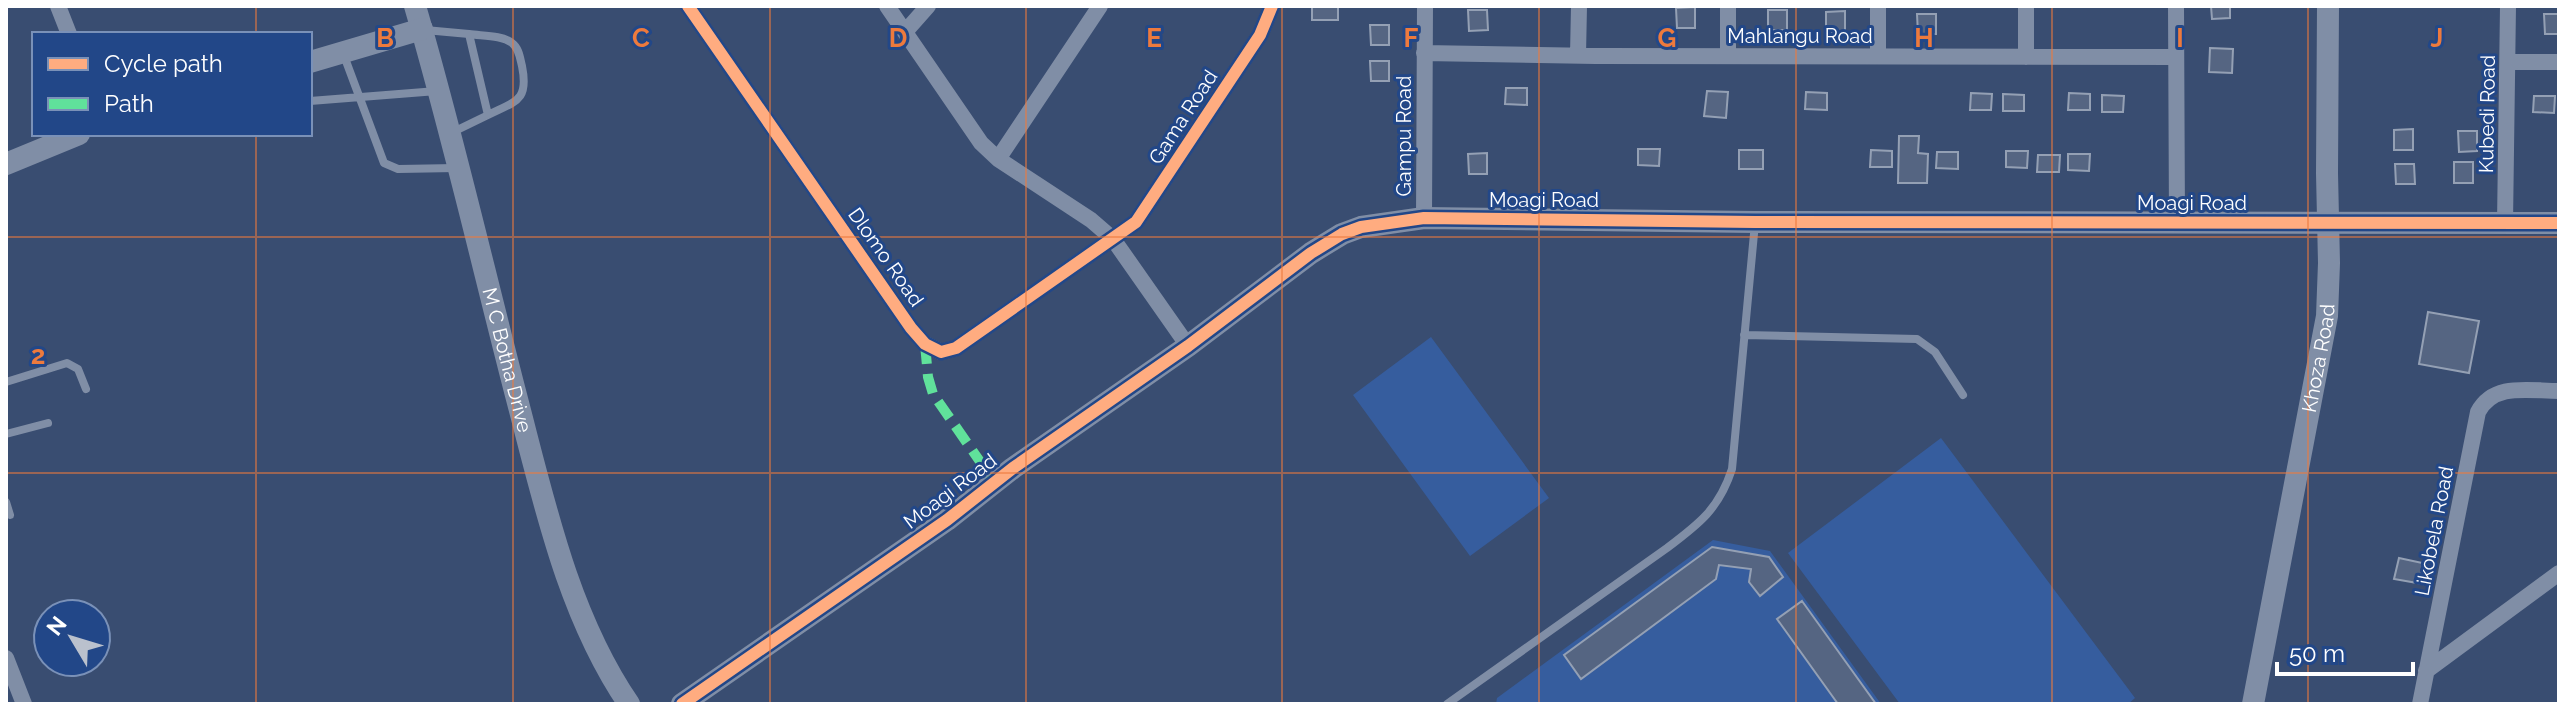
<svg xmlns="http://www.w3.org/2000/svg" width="2565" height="710" viewBox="0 0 2565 710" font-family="Raleway,sans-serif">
  <rect width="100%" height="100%" fill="#394d71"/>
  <path fill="#365d9e" d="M1431,337l118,161 -79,58 -117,-161z
    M1941,438l194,260 -7,6h-228l-112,-151z
    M1713,540l57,11 111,153h-385l1,-6z"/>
  <path fill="#556582" stroke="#94a0b4" stroke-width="2" d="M1312,6h26v14h-26z
    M2211,6h19v12l-18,1z
    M1695,7v21h-18l-1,-20z
    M1468,10h19l1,20 -19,1z
    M1768,10h19v20h-19z
    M1845,11v20l-19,1v-20z
    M1917,14h19v20h-18z
    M2544,14h15v20h-14z
    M1370,25h19v20h-18z
    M2210,48l23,1 -1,24 -23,-1z
    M1370,61h19v20h-18z
    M1506,88h21v17l-22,-1z
    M1707,91l21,1 -2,26 -22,-2z
    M1806,92l21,1v17l-22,-1z
    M1971,93l21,1 -1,16h-21z
    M2069,93l21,1v16h-22z
    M2003,94l21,1v16h-21z
    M2102,95l22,1 -1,16h-21z
    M2534,96h21l-1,17 -21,-1z
    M2413,129v21h-19v-20z
    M2458,131h19v20l-18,1z
    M1899,136h20l-1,17 10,1 -1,29h-29z
    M1638,149h22l-1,17 -21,-1z
    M1739,150h24v19h-24z
    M1871,150l21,1v16h-22z
    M2006,151h22l-1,17 -21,-1z
    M1937,152h21v17l-22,-1z
    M1487,153v21h-18l-1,-20z
    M2068,154h22l-1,17 -21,-1z
    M2038,155h22l-1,17h-22z
    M2454,162h19v21h-19z
    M2395,164h19l1,20h-19z
    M2428,312l51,9 -10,52 -50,-9z
    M1712,547l57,10 14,20 -23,19 -11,-14 2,-13 -32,-4 -3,14 -135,100 -17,-24z
    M2399,558l28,6 -4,20 -29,-5z
    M1802,601l74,103h-38l-61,-85z"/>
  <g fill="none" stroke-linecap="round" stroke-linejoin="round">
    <path stroke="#808ea6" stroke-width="8" d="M425,30l44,4 19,81 -35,17
      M469,34c13,2 33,1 43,9 7,5 8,15 10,23 7,35 -6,35 -34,49
      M343,53l41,110 14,6 58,-1
      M310,101l127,-10
      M1744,335l173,4 18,13 28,43
      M6,382l61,-19 11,6 8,20
      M6,434l42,-11
      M6,502l4,13
      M1447,704l220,-156c32,-24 52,-39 65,-79l23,-246"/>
    <path stroke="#808ea6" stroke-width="16" d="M58,6l11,28
      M688,6l223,322 14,16 16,8 15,-4 180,-126 124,-187 12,-29
      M887,6l94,137 17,16 93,61 22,19 75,107
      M1878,6v50
      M2176,6l1,218
      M905,32l23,-26
      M1424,53l172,3 580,1
      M1578,55l1,-49
      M1728,56v-50
      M2026,57v-51
      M2508,62h51
      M998,159l102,-153
      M1424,218l1,-212
      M2505,223l3,-217
      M6,658l18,46
      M2426,671l133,-98
      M2420,704l58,-292c16,-30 51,-21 81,-21"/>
    <g stroke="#808ea6" stroke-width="22">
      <path id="s1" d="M415,6c38,130 68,262 102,393 27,103 51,216 112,305"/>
      <path d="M310,62l112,-33"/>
      <path d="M6,164l73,-30"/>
      <path d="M682,704l265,-184 66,-52 175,-122 123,-93 31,-19 19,-7 63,-9 331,4 804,1"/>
      <path id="s2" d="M2253,704l74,-388 2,-53 -2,-90 1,-167"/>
    </g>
    <path stroke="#60e19b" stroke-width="10" stroke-dasharray="20 10" stroke-linecap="butt" d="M925,344l3,33 5,17 62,89"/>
    <defs>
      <path id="cycleway" d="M688,6l223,322 14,16 16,8 15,-4 180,-126 124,-187 12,-29
        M682,704l265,-184 66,-52 175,-122 123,-93 31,-19 19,-7 63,-9 331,4 804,1"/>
    </defs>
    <use href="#cycleway" stroke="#224788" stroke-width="17"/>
    <use href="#cycleway" stroke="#ffac80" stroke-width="12"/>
  </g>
  <path fill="none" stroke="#ed7a3d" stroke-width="2" stroke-opacity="0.55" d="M256,6v28M513,6v698M770,6v698M1026,6v698M1282,6v698M1539,6v698M1796,6v698M2052,6v698M2308,6v698M256,134v570M6,237h2553M6,473h2553"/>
  <g text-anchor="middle" stroke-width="6" stroke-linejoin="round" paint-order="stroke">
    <g font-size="20" fill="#fff" stroke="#224788">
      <text x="1800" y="43">Mahlangu Road</text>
      <text transform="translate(2487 114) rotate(-89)" y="7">Kubedi Road</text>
      <text transform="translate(1183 117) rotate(-57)" y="7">Gama Road</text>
      <text transform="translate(1404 136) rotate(-90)" y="7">Gampu Road</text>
      <text x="1544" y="207">Moagi Road</text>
      <text x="2192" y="210">Moagi Road</text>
      <text transform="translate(886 257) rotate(55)" y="7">Dlomo Road</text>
      <text dy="7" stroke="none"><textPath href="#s2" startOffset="352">Khoza Road</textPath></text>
      <text dy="7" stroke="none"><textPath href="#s1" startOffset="366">M C Botha Drive</textPath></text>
      <text transform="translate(950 491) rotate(-37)" y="7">Moagi Road</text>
      <text transform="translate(2434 531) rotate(-79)" y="7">Likobela Road</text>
    </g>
  </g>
  <g font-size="26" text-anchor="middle" font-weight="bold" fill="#ed7a3d" stroke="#224788" stroke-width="6" stroke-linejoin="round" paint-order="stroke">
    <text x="385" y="47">B</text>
    <text x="641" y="47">C</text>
    <text x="898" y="47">D</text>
    <text x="1154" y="47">E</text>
    <text x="1411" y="47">F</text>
    <text x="1667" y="47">G</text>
    <text x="1924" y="47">H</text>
    <text x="2180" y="47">I</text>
    <text x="2437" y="47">J</text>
    <text x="38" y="364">2</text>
  </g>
  <rect width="2565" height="710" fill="none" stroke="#ffffff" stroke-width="16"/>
  <rect x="32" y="32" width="280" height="104" fill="#224788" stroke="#7a91b8" stroke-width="2"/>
  <rect x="48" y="58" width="40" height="12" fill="#ffac80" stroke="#7a91b8" stroke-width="2"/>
  <text x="104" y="72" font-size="24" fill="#ffffff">Cycle path</text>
  <rect x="48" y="98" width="40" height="12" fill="#60e19b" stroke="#7a91b8" stroke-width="2"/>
  <text x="104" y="112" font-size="24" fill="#ffffff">Path</text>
  <g transform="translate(72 638) rotate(308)"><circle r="38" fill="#224788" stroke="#7a91b8" stroke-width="2"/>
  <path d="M0-6L14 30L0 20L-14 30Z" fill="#bac1cd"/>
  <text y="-12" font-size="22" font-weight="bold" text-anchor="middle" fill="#ffffff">N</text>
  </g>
  <path d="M2277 662v12h136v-12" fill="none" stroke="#ffffff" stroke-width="4"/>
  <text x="2289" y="662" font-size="24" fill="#ffffff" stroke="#224788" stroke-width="6" paint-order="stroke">50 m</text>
</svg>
